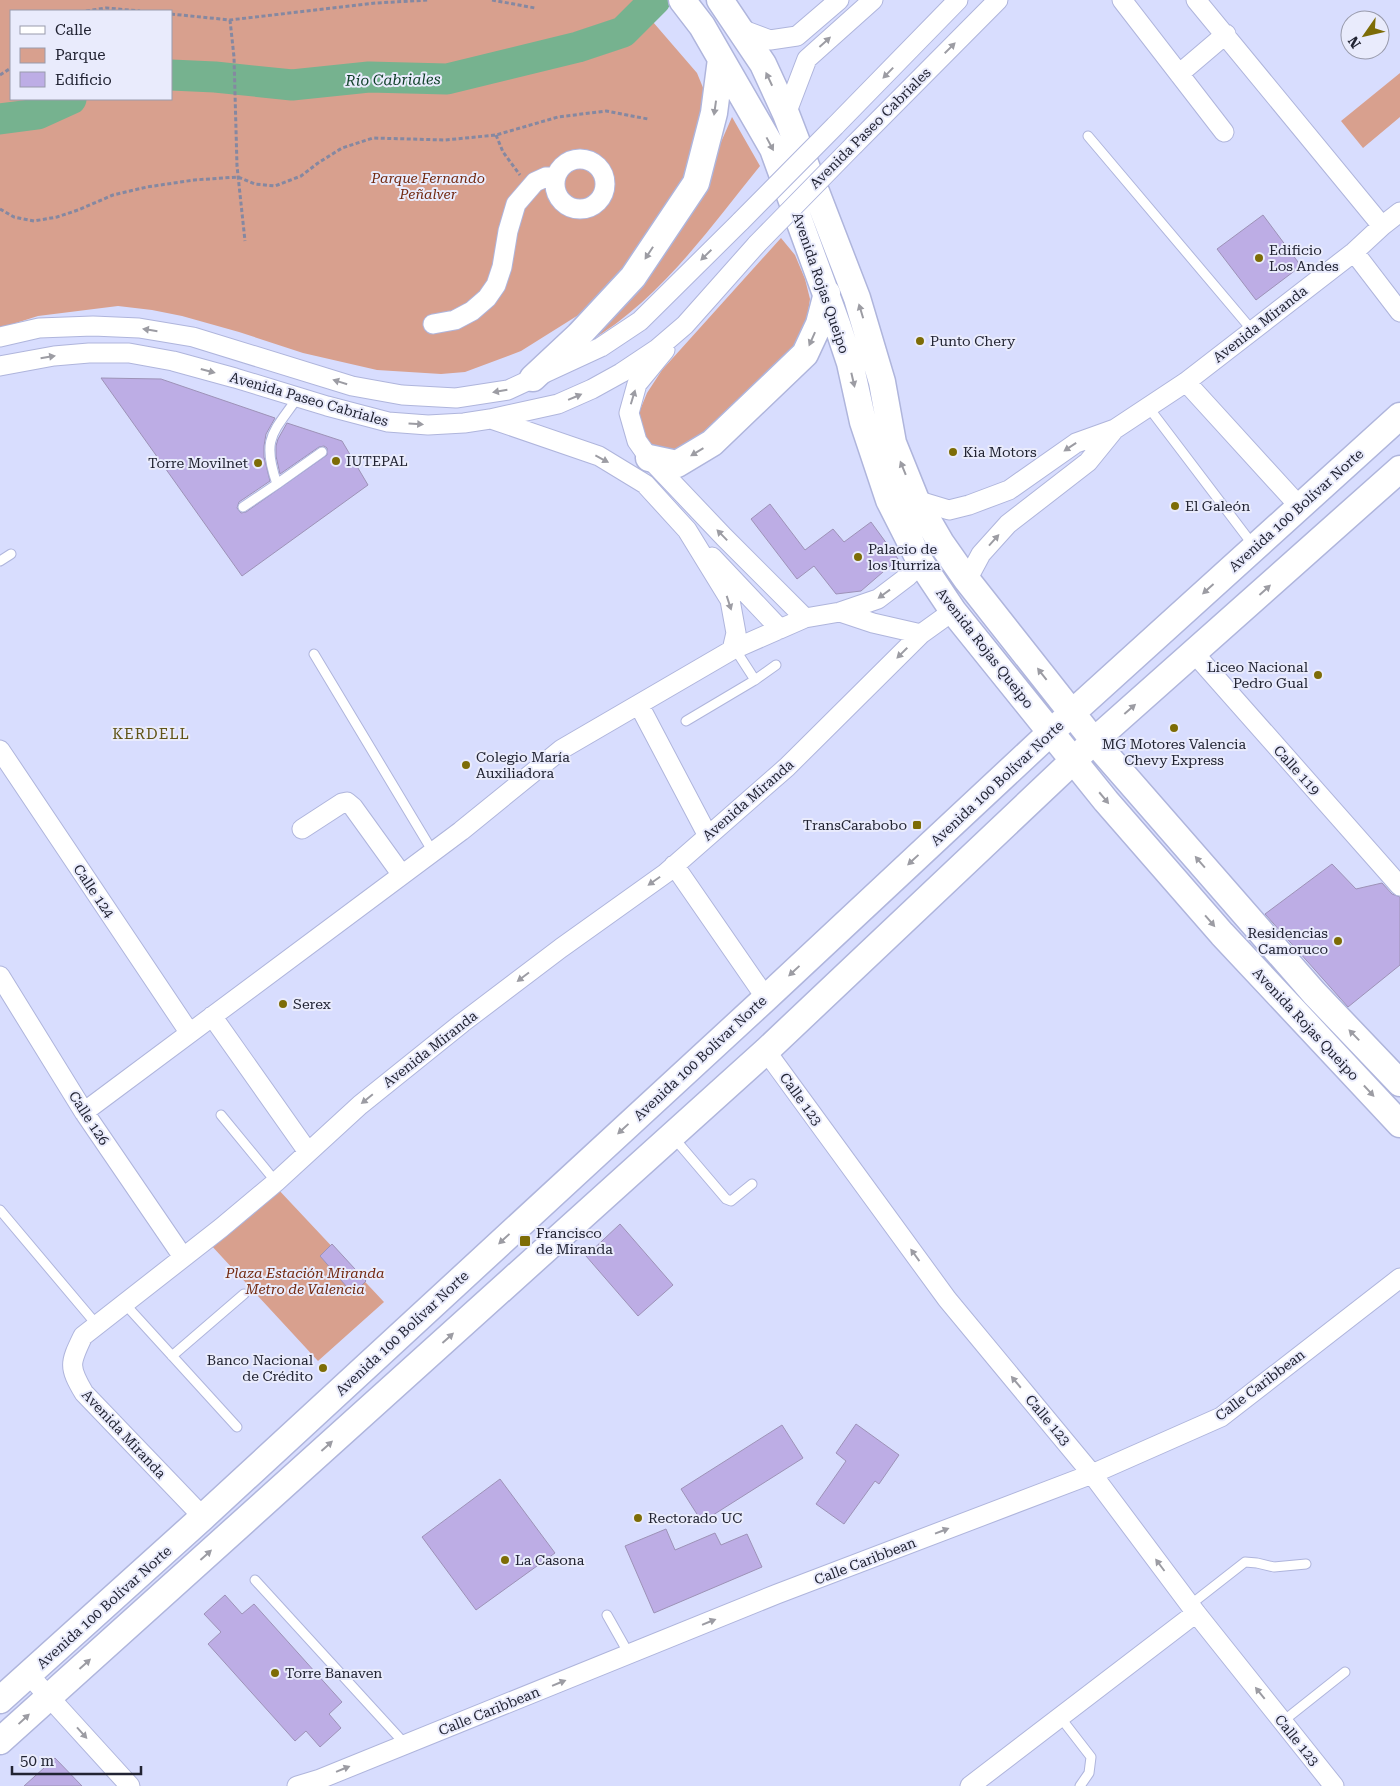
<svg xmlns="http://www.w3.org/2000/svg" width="1400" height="1786" viewBox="0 0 1400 1786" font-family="'Roboto Serif',serif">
  <rect width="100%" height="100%" fill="#d8ddfe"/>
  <path fill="#d8a08e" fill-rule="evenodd" d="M0,0h634l63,73 9,22 -16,66 -10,28 -38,60 -54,60 -67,42 -56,21 -24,2 -64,-4 -74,-17 -64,-21 -57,-16 -30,-6 -34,-4 -80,10 -38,12zM11,11h160v88h-160z
    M1400,73v44l-37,31 -22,-27z
    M732,117l28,49c-51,63 -101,135 -172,176l126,-184z
    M781,238l14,17 10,24 5,20 -3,20 -6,16 -11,20 -97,87 -16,9 -24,-5 -9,-12 -6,-19 9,-22 15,-23z
    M276,1187l108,115 -66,59 -108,-117z"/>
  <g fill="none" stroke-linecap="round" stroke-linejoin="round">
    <path stroke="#76b28f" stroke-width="31" d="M171,75l44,2 77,8 77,-8 78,2 131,-32 45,-15 32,-32
      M0,119l38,-5 33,-15"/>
  </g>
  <path fill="#bdade5" stroke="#9d92b7" d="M1263,215l38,51 -45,34 -39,-51z
    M101,378l60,1 114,39 -9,16 -2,12v11l6,24 -31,21 -2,6 4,5 5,-1 81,-57v-7l-3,-2 -5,1 -39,27 -4,-18v-10l2,-7 9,-16 55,18 26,44 -126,91z
    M770,504l35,46 28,-21 11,13 27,-20 27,37 -37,32 -25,3 -22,-28 -17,13 -46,-60z
    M1332,864l24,25 26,-6 10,11 8,3v68l-52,42 -83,-93z
    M620,1224l53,61 -35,31 -52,-60z
    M332,1244l34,37 -13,13 -33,-38z
    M856,1424l43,31 -20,29 -4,-3 -31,43 -28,-20 30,-43 -10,-8z
    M782,1425l21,33 -101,64 -21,-33z
    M500,1479l55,74 -79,57 -54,-73z
    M666,1529l9,21 40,-17 6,12 26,-11 15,33 -108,46 -29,-67z
    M225,1595l17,19 12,-10 88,98 -13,12 12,14 -21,19 -14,-16 -11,10 -87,-97 13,-12 -17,-18z
    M55,1758l27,28h-58z"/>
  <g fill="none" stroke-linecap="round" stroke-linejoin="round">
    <defs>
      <path id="lane" d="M1088,136l164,194
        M1149,408l104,137
        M277,484l45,-32
        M243,507l34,-23c-16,-46 -4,-51 21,-87
        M0,561l11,-7
        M314,654l119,198
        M755,680l21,-15
        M686,721l69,-41 -20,-31
        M221,1115l55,67
        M674,1138l52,61 5,2 21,-17
        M0,1210l97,115
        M124,1303l113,124
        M172,1356l72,-62
        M255,1580l150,164
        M1190,1605l55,-43 12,1 17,4 32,-3
        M607,1615l22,39
        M1060,1717l31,40 -2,16 -9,13
        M1282,1722l63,-50"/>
      <path id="street" d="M1122,0l102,132
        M1196,0l186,226
        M738,28l32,12 27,-4 42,-36
        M1179,74l47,-40
        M786,114l21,-55 66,-59
        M835,126l123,-126
        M854,145l144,-145
        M555 184a25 25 0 1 1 50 0a25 25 0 1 1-50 0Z
        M1354,252l46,60
        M433,324l22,-4 17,-9 15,-13 9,-13 6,-18 6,-36 8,-27 19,-22 11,-5 10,-1
        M0,337l39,-9 54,-2 46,2 54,9 159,49 50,9 54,3 52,-8 93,-43 39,-26 101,-100
        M665,350l-28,34 -8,29 8,28 12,17 75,79 81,81
        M0,366l54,-10 35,-3h40l44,8 62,17 92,28 61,16 40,3 36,-2 26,-4 68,-15 34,-15 29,-16 36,-24 28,-24 72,-81
        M1186,382l114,125
        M491,419l108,37 46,28 42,46 43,70 6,33 -4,17
        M916,500l33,10 20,-5 40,-15 67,-47 39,-14 71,-47 168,-130 28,-26 18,-14
        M712,557l68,72
        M967,580l14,-26 27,-30 80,-62 26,-32
        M840,612l33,11 48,11
        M1194,653l206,233
        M639,705l69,131
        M0,750l189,282
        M302,829l40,-26 5,-1 6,5 49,68
        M674,865l92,133
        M0,976l84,136 99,145
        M212,1016l96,136
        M766,1051l181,248 145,175 104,139 138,173
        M84,1112l377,-281 101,-82 170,-99 73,-32 35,-6 38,-13 29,-22 14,-14
        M203,1517l-119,-124c-16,-27 -14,-30 -1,-57l138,-108 55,-46 84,-77 102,-82 99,-75 105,-75 121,-106 134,-133 32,-23
        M29,1675l101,111
        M297,1786l23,-7 457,-185 315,-120 129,-57 179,-139
        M970,1786l226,-173"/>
      <path id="secondary" d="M682,0l20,26 71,123 65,178 12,36 13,59 26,78 32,63 32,48 153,190 116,133 178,190
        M720,0l43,64 23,50 71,184 25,84 11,61 23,57 25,43 26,37 127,161 220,252 86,90
        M533,378l46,-43 54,-58 63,-94 18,-70 7,-54
        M649,458l28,6 35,-21 93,-89 14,-30 8,-31
        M0,1700l203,-183 563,-519 285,-266 349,-316
        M0,1741l766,-690 328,-310 306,-272"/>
    </defs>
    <use href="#lane" stroke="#afb5dc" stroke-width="11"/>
    <use href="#street" stroke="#afb5dc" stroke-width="21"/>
    <use href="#secondary" stroke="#afb5dc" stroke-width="29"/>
    <path stroke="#8588a1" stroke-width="3" stroke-dasharray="4 2.5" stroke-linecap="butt" d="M492,0l43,8
      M86,11l20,-3 34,3
      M171,14l59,6 146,-17 53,-3
      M230,20l4,37 3,109 8,75
      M0,75l11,-7
      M496,135l7,17 17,23
      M0,209l14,8 20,4 23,-4 21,-7 35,-15 34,-8 47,-7 44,-3 17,7 20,2 26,-10 17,-13 24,-15 31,-10 72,2 51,-5 62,-18 48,-6 42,8"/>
    <use href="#lane" stroke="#fff" stroke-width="9"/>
    <use href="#street" stroke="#fff" stroke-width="19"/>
    <use href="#secondary" stroke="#fff" stroke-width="26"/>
    <defs>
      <path id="street-bridge" d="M741,221l94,-95
        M757,244l97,-99"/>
    </defs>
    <use href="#street-bridge" stroke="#afb5dc" stroke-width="21" stroke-linecap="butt"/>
    <use href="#street-bridge" stroke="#fff" stroke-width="19"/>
  </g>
  <defs><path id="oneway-solid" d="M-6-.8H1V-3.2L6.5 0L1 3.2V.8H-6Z" transform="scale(1.25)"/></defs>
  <g fill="#9c9ca3">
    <use href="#oneway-solid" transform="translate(825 42) rotate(-42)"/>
    <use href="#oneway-solid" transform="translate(950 48) rotate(-45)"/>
    <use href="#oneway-solid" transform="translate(888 73) rotate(134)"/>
    <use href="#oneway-solid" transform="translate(769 79) rotate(-115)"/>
    <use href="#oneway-solid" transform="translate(715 108) rotate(98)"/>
    <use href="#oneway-solid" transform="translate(770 144) rotate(62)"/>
    <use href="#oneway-solid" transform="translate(649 253) rotate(123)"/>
    <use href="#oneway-solid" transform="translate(706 255) rotate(136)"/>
    <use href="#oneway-solid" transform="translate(861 311) rotate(-107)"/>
    <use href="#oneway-solid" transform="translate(150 330) rotate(-171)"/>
    <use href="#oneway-solid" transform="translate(812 339) rotate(114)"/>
    <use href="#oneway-solid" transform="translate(48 357) rotate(-9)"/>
    <use href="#oneway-solid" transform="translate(208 371) rotate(15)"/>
    <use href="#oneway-solid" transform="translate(853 380) rotate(77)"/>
    <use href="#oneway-solid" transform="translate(340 382) rotate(-163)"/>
    <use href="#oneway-solid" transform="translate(500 391) rotate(170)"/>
    <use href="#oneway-solid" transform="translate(575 397) rotate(-23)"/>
    <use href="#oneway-solid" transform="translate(633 397) rotate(-73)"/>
    <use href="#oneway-solid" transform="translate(416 424) rotate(4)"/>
    <use href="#oneway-solid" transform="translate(1070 447) rotate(146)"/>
    <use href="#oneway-solid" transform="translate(697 452) rotate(149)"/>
    <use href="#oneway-solid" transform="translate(602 459) rotate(28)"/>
    <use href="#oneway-solid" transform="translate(903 468) rotate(-112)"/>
    <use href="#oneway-solid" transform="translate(722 535) rotate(-134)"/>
    <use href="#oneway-solid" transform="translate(994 540) rotate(-48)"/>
    <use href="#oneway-solid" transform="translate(1208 589) rotate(138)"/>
    <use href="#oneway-solid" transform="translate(1265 590) rotate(-42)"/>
    <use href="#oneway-solid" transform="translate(884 594) rotate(144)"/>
    <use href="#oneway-solid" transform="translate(729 603) rotate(72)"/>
    <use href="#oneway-solid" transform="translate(902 653) rotate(135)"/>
    <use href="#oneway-solid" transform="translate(1042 674) rotate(-128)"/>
    <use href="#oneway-solid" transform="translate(1130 709) rotate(-41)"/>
    <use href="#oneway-solid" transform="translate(1104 798) rotate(50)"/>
    <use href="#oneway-solid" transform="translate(913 860) rotate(137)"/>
    <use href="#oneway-solid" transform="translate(1200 862) rotate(-131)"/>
    <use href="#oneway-solid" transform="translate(654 881) rotate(145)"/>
    <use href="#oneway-solid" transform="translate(1210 921) rotate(49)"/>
    <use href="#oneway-solid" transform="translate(794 971) rotate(137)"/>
    <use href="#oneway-solid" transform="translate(523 977) rotate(143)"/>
    <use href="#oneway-solid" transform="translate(1354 1035) rotate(-134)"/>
    <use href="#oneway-solid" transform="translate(1369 1091) rotate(47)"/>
    <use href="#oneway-solid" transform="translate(367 1099) rotate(141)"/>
    <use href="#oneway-solid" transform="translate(623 1129) rotate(137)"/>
    <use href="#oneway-solid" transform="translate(504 1239) rotate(137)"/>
    <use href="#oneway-solid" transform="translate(915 1255) rotate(-126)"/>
    <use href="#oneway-solid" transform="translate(448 1338) rotate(-42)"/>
    <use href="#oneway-solid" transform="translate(1016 1382) rotate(-130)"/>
    <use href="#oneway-solid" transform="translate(327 1446) rotate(-42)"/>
    <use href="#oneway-solid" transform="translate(942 1531) rotate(-21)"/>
    <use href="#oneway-solid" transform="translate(206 1555) rotate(-42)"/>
    <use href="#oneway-solid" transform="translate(1160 1565) rotate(-127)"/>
    <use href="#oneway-solid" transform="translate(709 1622) rotate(-22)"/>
    <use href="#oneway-solid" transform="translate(85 1664) rotate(-42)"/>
    <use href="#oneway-solid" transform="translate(559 1683) rotate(-22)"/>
    <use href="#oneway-solid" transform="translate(1260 1693) rotate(-129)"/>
    <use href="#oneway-solid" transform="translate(24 1719) rotate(-43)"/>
    <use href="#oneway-solid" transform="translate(82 1733) rotate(48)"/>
    <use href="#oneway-solid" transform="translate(343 1769) rotate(-22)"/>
  </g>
  <g fill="#7d6c06" stroke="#e9ebfc" stroke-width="2">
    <circle cx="1259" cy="258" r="5"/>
    <circle cx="920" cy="341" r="5"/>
    <circle cx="953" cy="452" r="5"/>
    <circle cx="336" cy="461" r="5"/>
    <circle cx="258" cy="463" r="5"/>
    <circle cx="1175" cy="506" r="5"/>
    <circle cx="858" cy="557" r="5"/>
    <circle cx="1318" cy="675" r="5"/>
    <circle cx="1174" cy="728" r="5"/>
    <circle cx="466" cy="765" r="5"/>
    <rect x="912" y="820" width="10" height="10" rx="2.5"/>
    <circle cx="1338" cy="941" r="5"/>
    <circle cx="283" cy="1004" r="5"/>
    <rect x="519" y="1235" width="12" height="12" rx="2.5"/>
    <circle cx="323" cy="1368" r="5"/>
    <circle cx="638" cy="1518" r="5"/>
    <circle cx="505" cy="1560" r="5"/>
    <circle cx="275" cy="1673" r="5"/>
  </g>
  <g text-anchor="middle" stroke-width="4" stroke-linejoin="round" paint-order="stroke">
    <g font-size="14" fill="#222433" stroke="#e9ebfc">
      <text transform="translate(870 128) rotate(-45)" y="5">Avenida Paseo Cabriales</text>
      <text transform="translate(821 283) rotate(71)" y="5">Avenida Rojas Queipo</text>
      <text transform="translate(1260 324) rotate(-38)" y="5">Avenida Miranda</text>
      <text transform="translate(309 399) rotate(16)" y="5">Avenida Paseo Cabriales</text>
      <text transform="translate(1296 510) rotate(-42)" y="5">Avenida 100 Bolívar Norte</text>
      <text transform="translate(985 648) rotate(52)" y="5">Avenida Rojas Queipo</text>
      <text transform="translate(1297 770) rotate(48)" y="5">Calle 119</text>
      <text transform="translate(997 783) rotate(-43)" y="5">Avenida 100 Bolívar Norte</text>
      <text transform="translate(748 800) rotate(-41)" y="5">Avenida Miranda</text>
      <text transform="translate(94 891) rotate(56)" y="5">Calle 124</text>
      <text transform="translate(1306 1024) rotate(47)" y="5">Avenida Rojas Queipo</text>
      <text transform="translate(430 1049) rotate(-38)" y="5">Avenida Miranda</text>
      <text transform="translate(700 1058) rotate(-43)" y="5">Avenida 100 Bolívar Norte</text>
      <text transform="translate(801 1099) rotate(54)" y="5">Calle 123</text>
      <text transform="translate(89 1118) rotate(57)" y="5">Calle 126</text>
      <text transform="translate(402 1333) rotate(-43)" y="5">Avenida 100 Bolívar Norte</text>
      <text transform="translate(1260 1385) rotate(-37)" y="5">Calle Caribbean</text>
      <text transform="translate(1048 1420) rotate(50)" y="5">Calle 123</text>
      <text transform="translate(124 1434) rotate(47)" y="5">Avenida Miranda</text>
      <text transform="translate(865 1561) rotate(-21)" y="5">Calle Caribbean</text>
      <text transform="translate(104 1607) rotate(-42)" y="5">Avenida 100 Bolívar Norte</text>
      <text transform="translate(489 1711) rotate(-22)" y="5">Calle Caribbean</text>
      <text transform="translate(1297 1740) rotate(51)" y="5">Calle 123</text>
    </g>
    <g font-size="14" font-style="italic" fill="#72280f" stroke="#e9ebfc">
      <text x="428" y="183">Parque Fernando<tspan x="428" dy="16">Peñalver</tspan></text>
      <text x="305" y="1278">Plaza Estación Miranda<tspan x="305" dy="16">Metro de Valencia</tspan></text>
    </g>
    <g font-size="14" fill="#222433" stroke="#e9ebfc" text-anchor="start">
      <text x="1269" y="255">Edificio<tspan x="1269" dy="16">Los Andes</tspan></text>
      <text x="930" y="346">Punto Chery</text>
      <text x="963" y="457">Kia Motors</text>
      <text x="346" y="466">IUTEPAL</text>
      <text x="248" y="468" text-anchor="end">Torre Movilnet</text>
      <text x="1185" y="511">El Galeón</text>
      <text x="868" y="554">Palacio de<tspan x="868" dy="16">los Iturriza</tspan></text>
      <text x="1308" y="672" text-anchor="end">Liceo Nacional<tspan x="1308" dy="16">Pedro Gual</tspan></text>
      <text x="1174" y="749" text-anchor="middle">MG Motores Valencia<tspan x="1174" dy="16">Chevy Express</tspan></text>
      <text x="476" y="762">Colegio María<tspan x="476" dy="16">Auxiliadora</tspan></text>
      <text x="907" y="830" text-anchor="end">TransCarabobo</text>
      <text x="1328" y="938" text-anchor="end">Residencias<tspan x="1328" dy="16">Camoruco</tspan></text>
      <text x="293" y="1009">Serex</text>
      <text x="536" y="1238">Francisco<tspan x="536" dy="16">de Miranda</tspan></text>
      <text x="313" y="1365" text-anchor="end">Banco Nacional<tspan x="313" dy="16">de Crédito</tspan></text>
      <text x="648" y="1523">Rectorado UC</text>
      <text x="515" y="1565">La Casona</text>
      <text x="285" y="1678">Torre Banaven</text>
    </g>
    <g font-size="15" font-style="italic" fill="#0e3f27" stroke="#e9ebfc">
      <text transform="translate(393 80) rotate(-1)" y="5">Río Cabriales</text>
    </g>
    <g font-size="15" letter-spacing="1" fill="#605417" stroke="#e9ebfc">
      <text x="151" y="739">KERDELL</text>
    </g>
  </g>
  <rect x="10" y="10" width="162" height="90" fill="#e9ebfc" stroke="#999bac"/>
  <rect x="20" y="26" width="25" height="8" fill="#ffffff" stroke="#999bac"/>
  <text x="55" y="35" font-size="15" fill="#222433">Calle</text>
  <rect x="20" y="48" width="25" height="15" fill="#d8a08e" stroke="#999bac"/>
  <text x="55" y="60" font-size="15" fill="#222433">Parque</text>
  <rect x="20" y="72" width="25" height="15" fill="#bdade5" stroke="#999bac"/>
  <text x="55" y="85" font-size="15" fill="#222433">Edificio</text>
  <g transform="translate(1365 35) rotate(236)"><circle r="24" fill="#e9ebfc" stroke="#999bac"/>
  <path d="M0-4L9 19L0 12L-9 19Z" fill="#7d6c06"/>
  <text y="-8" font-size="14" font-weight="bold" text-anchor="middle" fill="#222433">N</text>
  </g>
  <path d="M12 1766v8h129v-8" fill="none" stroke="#222433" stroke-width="2.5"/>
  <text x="20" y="1766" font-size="15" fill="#222433" stroke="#e9ebfc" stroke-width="4" paint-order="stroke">50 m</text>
</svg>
